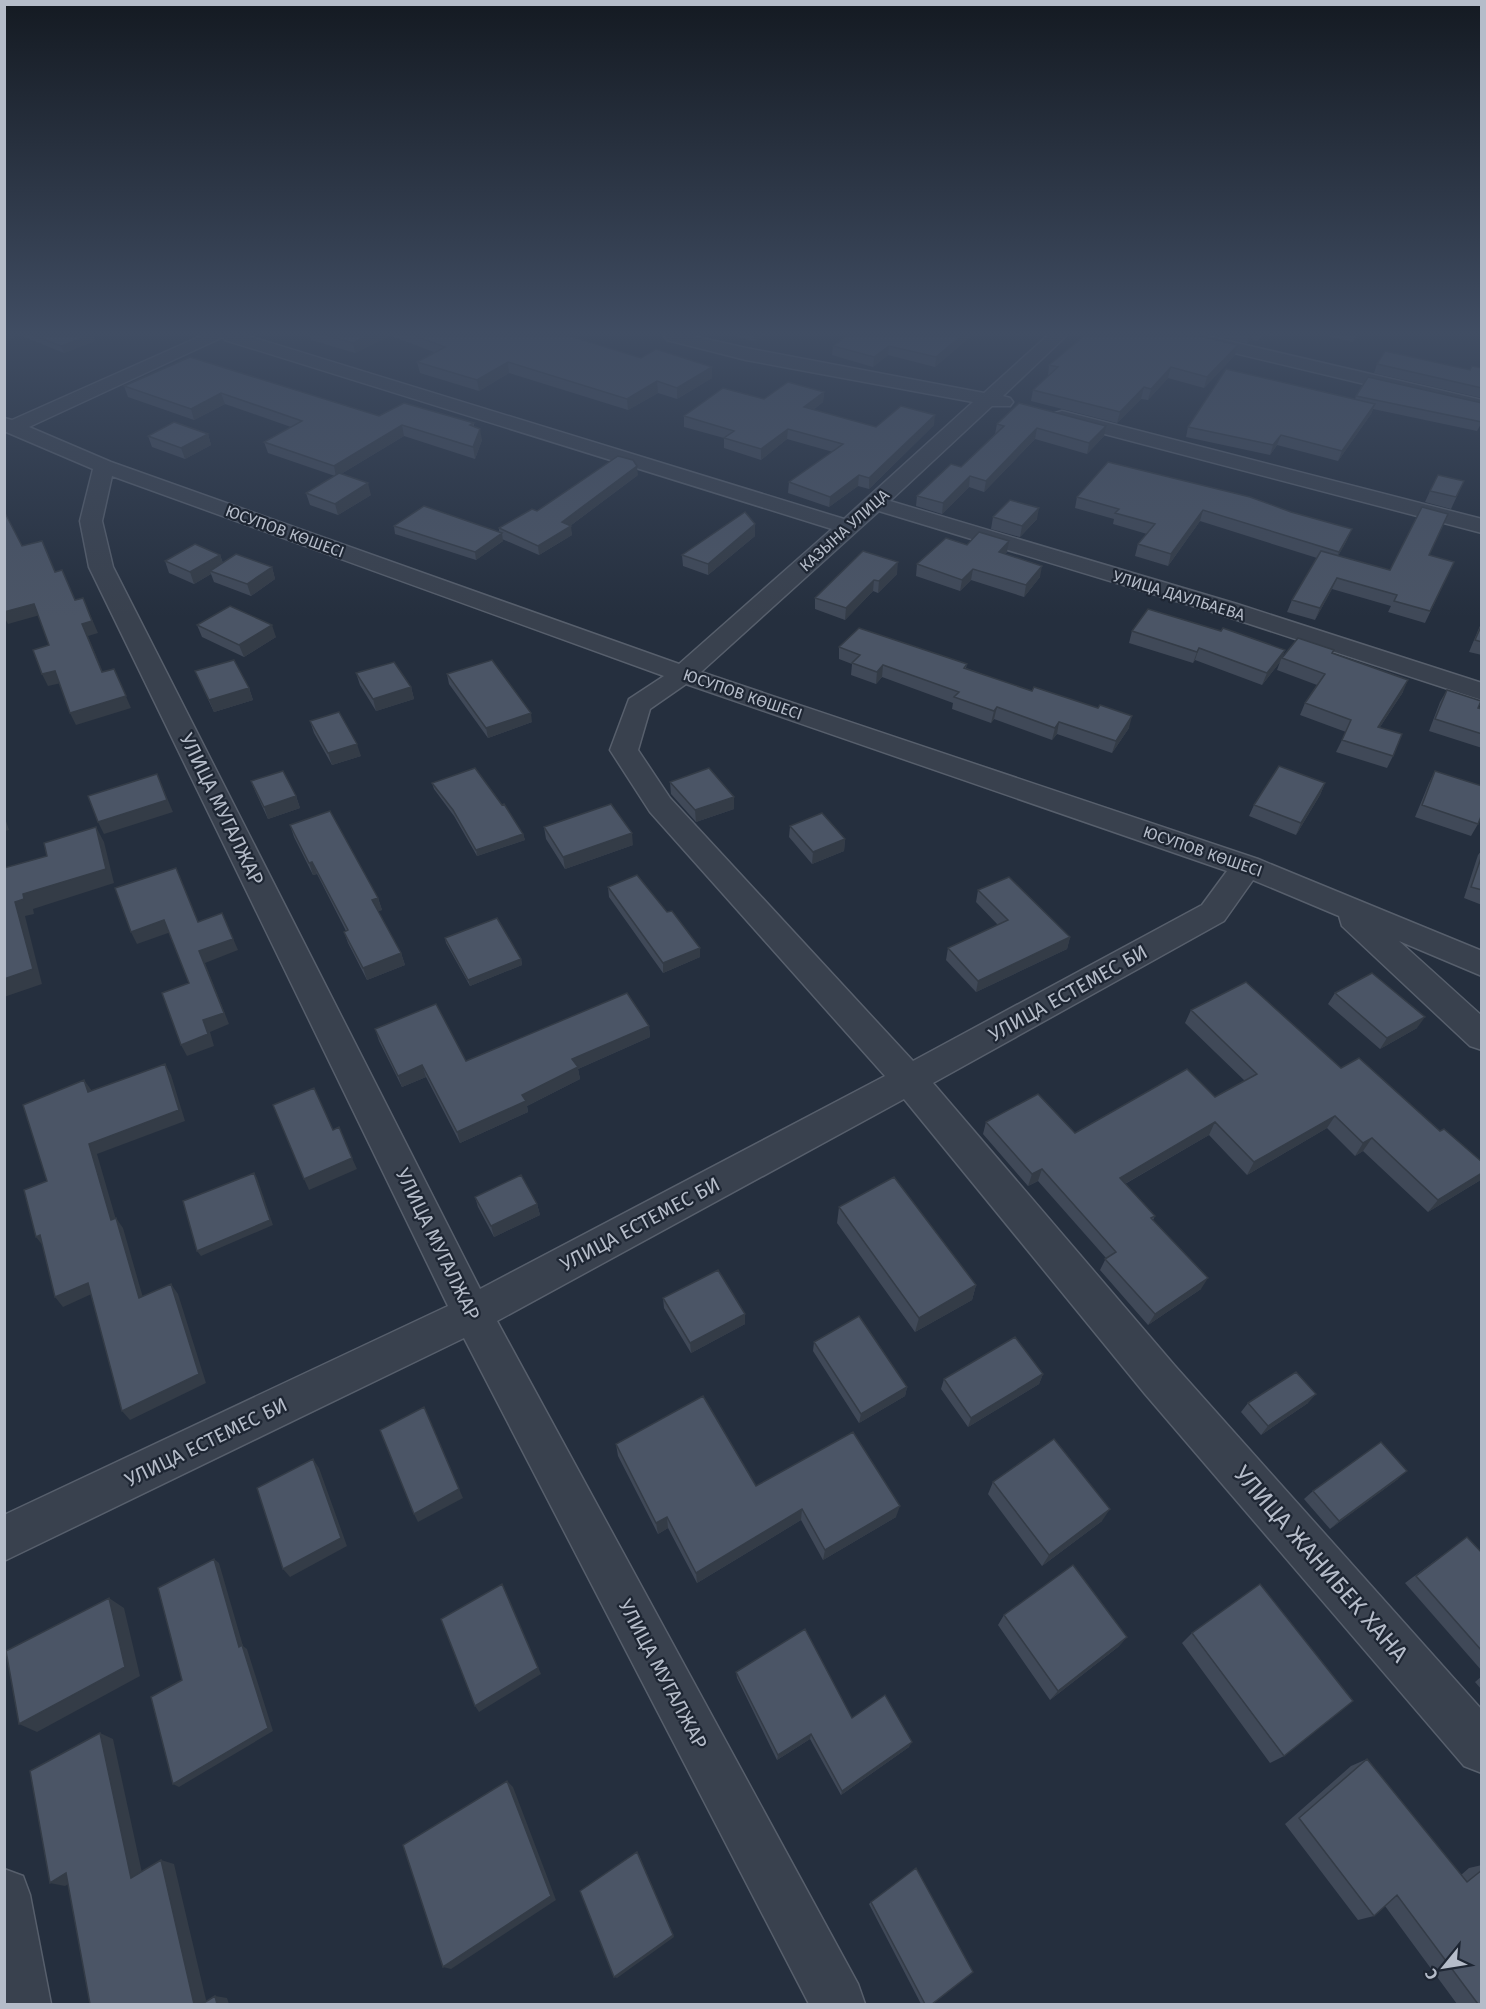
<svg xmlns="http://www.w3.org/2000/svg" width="1486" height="2009" viewBox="0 0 1486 2009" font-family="'Fira Sans',sans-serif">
  <rect width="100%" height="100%" fill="#252f3e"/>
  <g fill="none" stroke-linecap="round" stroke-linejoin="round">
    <defs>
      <path id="minor" d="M201,336h47l596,183 129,-117 -227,-42 -79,-20 -3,-4h29l53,12 238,45 63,-57h19l-63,60 7,2 3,4 -3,4h-18l-102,95 347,103 245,79v17l-263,-86 -340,-103 -178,161 557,187 224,92v25l-83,-35 83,75v34l-12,-4 -128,-120 -3,-10 -86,-36 -29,41 -291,162 242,283 307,344v63l-18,-7 -319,-372 -241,-295 -407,222 361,663 7,20h-56l-345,-666 -460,223v-46l444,-209 -359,-739 -9,-46 13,-52 -89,-38v-13l8,2zM223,337l2,3 607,189 -153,135 -568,-202 -82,-35zM112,476l552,200 -35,23 -19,51 40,62 235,264 -405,213 -367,-722 -11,-46zM686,684l541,187 -25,34 -289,156 -243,-263 -32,-48 12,-41z
        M1177,336h30l275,64v12l-302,-72z
        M1062,411l420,108v14l-427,-112 -3,-4 3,-4z
        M4,1869l19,7 7,19 21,109h-47z"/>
    </defs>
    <use href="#minor" stroke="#575f6c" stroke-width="3"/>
    <use href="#minor" fill="#39414e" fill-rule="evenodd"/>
  </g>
  <path fill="#404958" d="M22,336h71l2,5 -31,12z
    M310,336h79l-34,17 -44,-13z
    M391,336h179l71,22 71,9v11l-35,21 -19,-6 -30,17 -119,-37 -30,18 -59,-18 -3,-11 17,-10z
    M735,336h27l-8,5z
    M971,336l-36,31 -47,-12 -15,12 -41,-12 1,-9z
    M1215,336h47l-5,5 -6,-2 -4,4z
    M1327,336h32l-6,6z
    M1238,345l-3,10 -31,33 -36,-10 -20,22 -7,-1 -24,24 -86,-22 2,-11 15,-14 1,-11z
    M190,357l189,59 95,7v4l8,13 -7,19 -71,-23 -63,38 30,21 -33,20 -28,-10 -4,-12 29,-17 -67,-23 -4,-11 27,-15 -66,-23 -31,16 -66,-23 -4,-11z
    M1377,364l93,6 12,-2v30l-108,-25z
    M824,392l-1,10 -10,8 63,17 58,-2 -65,64 -11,-3 -29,21 -41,-14 1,-11 44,-30 -46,-13 -26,21 -37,-12v-10l-40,-11v-11l80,-17z
    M1356,396l126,7v19l-5,9 -104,-22 -2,5 -33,47 -61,-16 -7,10 -84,-18 2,-10 167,-28z
    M997,424l107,12 -17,18 -52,-15 -51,53 -15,-5 -27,27 -26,-8 1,-10 44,-29 34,-33z
    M208,434l3,11 -26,14 -33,-12 -4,-11z
    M1108,462l239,78 -9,16 52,14 39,-15 25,7 -29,61 -37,-11 3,-6 -59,-17 -17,31 -28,-8 5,-12 25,-42 -117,-37 -32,45 -33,-10 3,-12 9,-10 -34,-10 1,-5 -39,-11 2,-11z
    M638,475l-68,51 2,9 -33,20 -37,-16 1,2 -27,19 -81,-26 -1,-8 105,6v-4l38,-17z
    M1464,481l-13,28 -26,-7 5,-11z
    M993,517l44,2 -17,18 -29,-8z
    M755,524v12l-47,39 -25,-9 -1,-11z
    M967,545l40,7 -2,2 35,23 -16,20 -53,-17 -11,11 -44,-15 1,-12z
    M863,551l34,23 -19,19 -5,-2 -28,29 -30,-11v-11z
    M220,555l3,8 49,4 3,12 -24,17 -37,-14 -3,-8 -17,10 -25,-11 -4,-12z
    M1482,621v34l-13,-3z
    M197,625l79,12 -32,20 -42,-20z
    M1132,631l153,19 -3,8 52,-8 -1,3 70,39 -23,35 13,29 -6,12 -51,-16 10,-20 -46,-17 5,-12 12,-18 -40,-15 3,-8 -18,23 -67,-25 -2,3 -64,-20z
    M839,647l128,17 -1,4 163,60 -17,25 -55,-19 -5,6 -58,-21 -3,4 -39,-14 1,-6 -71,-26 -6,7 -25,-9 1,-11 -13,-5z
    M195,671l54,17 4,12 -39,12z
    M356,673l55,14 3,12 -38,12 -16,-26z
    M447,674l85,48 -44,16 -39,-54z
    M1447,690l35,19v39l-53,-17 11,-29z
    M310,721l51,35 -29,9 -18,-32z
    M1435,771l43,53 -7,12 -56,-19 14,-34z
    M251,781l45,15 4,12 -32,11 -12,-26z
    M670,782l64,15v12l-38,13 -25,-28z
    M432,783l91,51 2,6 -48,16 -23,-40 -20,-27z
    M1325,783l-5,12 -24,40 -47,-19 5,-11z
    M290,825l88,73 4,12 -4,1 23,42 4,12 -38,15 -19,-37 -4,-11 2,-1 -29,-57 -4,1 -19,-38z
    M790,826l55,13 -1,12 -32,13 -23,-27z
    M544,827l89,18 -68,24 -19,-30z
    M1482,850v55l-18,-7 14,-43z
    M608,887l59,25 33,36v9l-37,16 -54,-76z
    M978,890l92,47 -3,12 -91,43 -30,-32 2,-12 50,-23 -22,-23z
    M445,938l76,21 1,6 -52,21 -24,-43z
    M1335,993l82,35 -37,21 -52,-45z
    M1191,1010l150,58 99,63 42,31v16l-3,3 -51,31 -65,-61 -8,5 -28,-28 -80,47 -38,-40 -84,49 30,32 -2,4 48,69 -53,36 -48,-55 6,-12 -68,-77 -10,5 -45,-52 3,-12 89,11 140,-36 30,-16 -60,-58z
    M649,1026l1,11 -72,32 2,10 -53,27 1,6 -68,31 -34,-66 -24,10 -23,-46 -4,-12 91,32z
    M475,1197l62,7 3,11 -46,22 -16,-30z
    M839,1207l137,78 -4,15 -57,32 -78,-109z
    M663,1298l82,16v10l-54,29 -27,-45z
    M814,1342l93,45 -2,9 -46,27 -46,-72z
    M1043,1374l-4,10 -71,43 -27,-38 3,-10z
    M1248,1403h60l-47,32 -20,-23z
    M616,1444l140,42 140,31 -73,43 -22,-40 -104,63 -29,-55 -10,6 -40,-78z
    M1398,1479l-68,50 -26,-30 9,-8z
    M993,1482l109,39 -60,45 -54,-72z
    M1467,1537l15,16v118l-77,-88z
    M1004,1615l123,22 -9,10 -68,53 -52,-75z
    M1192,1633l92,123 -14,7 -88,-120z
    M736,1672l116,46 57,29 -68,48 -31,-56 -33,21 -40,-82z
    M1482,1676v14l-7,-8z
    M1367,1759l94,116 8,-7 13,-3v139h-25l-72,-98 -11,10 -16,4 -73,-96 66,-58z
    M871,1902l61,102h-11l-52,-100z"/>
  <path fill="#343c47" d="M4,336h14l-14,5z
    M89,336h4l2,5 -31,12 -3,-7z
    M366,336h23l-34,17 -2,-10z
    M754,336h8l-8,5z
    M961,336h10l-36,31 1,-10z
    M1249,336h3l-1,3 -4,4z
    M1355,336h4l-6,6z
    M1238,345l-3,10 -31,33 3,-11z
    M889,346l-1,9 -15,12 1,-10z
    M508,362l1,11 -30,18 -2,-11z
    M712,367v11l-35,21v-11z
    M1171,367l-3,11 -20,22 3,-11z
    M657,381l1,12 -30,17 -1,-11z
    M1144,387l-3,12 -24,24 3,-11z
    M824,392l-1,10 -20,16 1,-11z
    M221,393l4,11 -31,16 -3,-11z
    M1375,404l-4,10 -33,47 4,-10z
    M935,415l-1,10 -65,64v-11z
    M402,425l2,11 -68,41 -2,-11z
    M1106,426l-2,10 -17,18 2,-11z
    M1037,428l-2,11 -51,53 2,-11z
    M480,429l2,11 -7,19 -2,-12z
    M788,429l-1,10 -26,21v-11z
    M208,434l3,11 -26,14 -4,-11z
    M1281,435l-4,10 -7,10 3,-10z
    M637,466l1,9 -72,54 5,-3 1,9 -33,20 -1,-9 24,-24z
    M859,475l-1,11 -29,21 1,-10z
    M970,476l-1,11 -27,27 1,-11z
    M368,483l3,12 -33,20 -3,-11z
    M1039,508l-2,11 -17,18 2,-11z
    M1203,510l-3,11 -32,45 3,-12z
    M755,524v12l-47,39v-11z
    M1352,529l-5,11 -13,23 5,-11z
    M502,533l1,8 -27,19 -1,-8z
    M1009,541l-2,11 -10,12 2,-12z
    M220,555l4,12 -14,4 1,3 -17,10 -4,-12z
    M898,562l-1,12 -19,19 1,-12z
    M1042,566l-2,11 -16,20 2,-12z
    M272,567l3,12 -24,17 -4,-12z
    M973,569l-2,11 -11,11 2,-11z
    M1337,578l-5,11 -17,31 5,-12z
    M874,580l-1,11 -28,29 1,-12z
    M83,598l15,35 -10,3 20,48 -26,-60z
    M34,604l6,11 -32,9 -4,-7v-5z
    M272,625l4,12 -32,20 -5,-12z
    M1199,648l-4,12 -2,3 4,-11z
    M1285,650l-5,12 -18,23 5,-12z
    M883,665l-1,12 -6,7 1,-12z
    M114,669l17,39 -55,17 -6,-12z
    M55,671l6,12 -13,3 -6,-12z
    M1408,680l-5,12 -31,47 6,-12z
    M411,687l3,12 -38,12 -3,-12z
    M249,688l4,12 -39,12 -5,-12z
    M997,707l-3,12 -3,4 3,-12z
    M531,713l1,9 -44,16 -2,-10z
    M1132,716l-3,12 -17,25 4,-12z
    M1059,722l-2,12 -5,6 3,-12z
    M357,744l4,12 -29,9 -4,-12z
    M157,774l16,38 -69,22 -6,-12z
    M1325,783l-5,12 -24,40 5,-12z
    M296,796l4,12 -32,11 -4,-12z
    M734,797v12l-38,13 -1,-12z
    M4,815l5,15 -5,1z
    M96,827l8,15 10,41 -81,26 1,5 -9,2 17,68 -38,13v-18l11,-77z
    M632,833l1,12 -68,24 -2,-12z
    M523,834l2,6 -48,16 -1,-6z
    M845,839l-1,12 -32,13 1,-12z
    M312,862l5,12 -4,1 -4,-12z
    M378,898l4,12 -6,2 -4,-12z
    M222,913l16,37 -33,13 24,61 -19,8 4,14 -27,10 -6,-11 18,-94z
    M164,920l7,12 -34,12 -6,-12z
    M1070,937l-3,12 -91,43 2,-11z
    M700,948v9l-37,16v-10z
    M401,953l4,12 -38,15 -4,-12z
    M521,959l1,6 -52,21 -2,-6z
    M1425,1017l-8,11 -37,21 7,-11z
    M649,1026l1,11 -72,32 2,10 -53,27 1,6 -68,31 -3,-11 65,-37 50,-36z
    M165,1064l6,11 14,46 -88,33 22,76 -8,-10 -22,-76z
    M422,1065l4,12 -24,10 -4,-11z
    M84,1080l8,11 -4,1z
    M1335,1116l-8,12 -80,47 7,-13z
    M1215,1122l-6,13 -95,55 6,-12z
    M1372,1138l-9,13 -8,5 8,-13z
    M352,1158l5,11 -48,21 -5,-11z
    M1042,1169l-4,12 -10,5 4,-12z
    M254,1173l3,5 16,47 -72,31 -4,-5z
    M1482,1173v5l-3,3 -51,31 10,-12z
    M537,1204l3,11 -46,22 -3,-11z
    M116,1218l7,10 23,80 -7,-10z
    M40,1235l4,12 -8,-10z
    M1208,1278l-7,11 -53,36 7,-11z
    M88,1283l8,9 -33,15 -8,-10z
    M171,1284l7,10 28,89 -76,37 -8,-9z
    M976,1285l-4,15 -57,32 4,-14z
    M745,1314v10l-54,29 -1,-10z
    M1043,1374l-4,10 -71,43 3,-9z
    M907,1387l-2,9 -46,27 2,-9z
    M1316,1394l-8,9 -47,32 7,-9z
    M424,1407l39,91 -45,24 -4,-8z
    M313,1459l6,9 28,78 -57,31 -7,-8z
    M1407,1471l-9,8 -68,50 9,-8z
    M900,1506l-4,11 -73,43 2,-10z
    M802,1509l-1,11 -104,63 -1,-10z
    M1110,1509l-8,12 -60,45 7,-11z
    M667,1517l1,11 -10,6 -2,-11z
    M214,1559l5,4 24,83 4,3 26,82 -94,56 -6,-3 66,-137z
    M502,1584l39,90 -62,38 -4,-6z
    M109,1598l15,10 16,68 -103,56 -18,-8z
    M1127,1637l-9,10 -68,53 8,-9z
    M100,1733l13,6 31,143 -13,-4z
    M811,1734l-1,5 -33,21 1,-5z
    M912,1742l-3,5 -68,48 1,-4z
    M507,1781l6,6 43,113 -105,69 -8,-2z
    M639,1855l35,82 -57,41 -3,-1z
    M161,1860l13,4 33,140h-13z
    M66,1873l15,4 -16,9 -15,-3z
    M215,1996l12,2 2,6h-12z"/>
  <path fill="#4b5566" stroke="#343c47" stroke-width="1.5" d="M35,336h54l-28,10z
    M329,336h37l-13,7z
    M416,336h154l71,22 15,-9 56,18 -35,21 -20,-7 -30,18 -119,-37 -31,18 -60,-18 28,-15z
    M847,336h114l-25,21 -47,-11 -15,11 -41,-11z
    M1084,336h115l39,9 -31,32 -36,-10 -20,22 -7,-2 -24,25 -87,-22 25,-23 -9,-2z
    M1385,351l85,19 2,-4 10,2v20l-105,-24z
    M190,357l189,59 25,-13 70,20 -4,2 10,4 -7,18 -71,-22 -68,41 -70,-24 38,-21 -81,-28 -30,16 -67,-23z
    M1226,369l149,35 -33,47 -61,-16 -8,10 -85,-18z
    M1368,377l114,26v19l-126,-26z
    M788,382l36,10 -20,15 72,20 25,-21 34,9 -66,63 -10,-3 -29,22 -41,-15 54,-38 -55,-15 -27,20 -37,-11 10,-7 -50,-15 39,-28 41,11z
    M1019,403l87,23 -17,17 -52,-15 -51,53 -16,-5 -27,27 -26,-7 34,-32 10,3 43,-41 -7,-2z
    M174,422l34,12 -27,14 -33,-12z
    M618,456l15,4 4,6 -75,56 9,4 -33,20 -39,-18 33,-19 5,2z
    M1108,462l142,35 41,15 61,17 -13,23 -136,-42 -32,44 -33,-10 17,-20 -40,-11 4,-4 -42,-12z
    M339,473l29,10 -33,21 -29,-11z
    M1438,475l26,6 -8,16 -26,-6z
    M1010,500l29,8 -17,18 -29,-9z
    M424,506l78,27 -27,19 -81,-26z
    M1422,507l26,7 -19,41 25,7 -24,49 -36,-10 3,-6 -60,-17 -17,30 -28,-8 29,-49 69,19z
    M4,511l18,35 20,-5 13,31 7,-2 13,30 8,-2 9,23 -10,3 20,48 12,-3 12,27 -56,17 -15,-42 -13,3 -9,-24 16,-5 -15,-41 -30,8z
    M745,512l10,12 -47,40 -26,-9z
    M979,532l30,9 -10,11 43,14 -16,19 -53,-16 -11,11 -45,-16 29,-26 21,7z
    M195,544l25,11 -30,17 -25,-11z
    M863,551l35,11 -19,19 -5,-1 -28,28 -31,-10z
    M236,554l36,13 -25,17 -37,-13z
    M230,606l42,19 -33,20 -42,-20z
    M1148,609l73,22 2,-3 62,22 -18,23 -68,-25 -2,4 -65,-21z
    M1482,624v18l-7,-2z
    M859,628l108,36 -3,4 68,23 2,-4 64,21 2,-3 32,11 -16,25 -57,-19 -4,6 -58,-21 -3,4 -40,-14 5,-5 -76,-27 -6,7 -25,-9 8,-8 -21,-8z
    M1298,638l36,12 -2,3 76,27 -30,47 24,7 -9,22 -51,-16 9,-20 -46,-17 20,-29 -43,-16z
    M234,660l15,28 -40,12 -14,-29z
    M492,660l39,53 -45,15 -39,-54z
    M394,662l17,25 -38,12 -17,-26z
    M1447,690l34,11 -3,7 4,1v25l-47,-15z
    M339,712l18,32 -29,9 -18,-32z
    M1279,766l46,17 -24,40 -47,-18z
    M475,768l27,37 2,-1 19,30 -47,16 -23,-40 -21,-27z
    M709,768l25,29 -39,13 -25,-28z
    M283,771l13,25 -32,11 -13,-26z
    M1435,771l47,15v28l-4,10 -56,-19z
    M157,774l10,26 -69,22 -10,-26z
    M611,804l21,29 -69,24 -19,-30z
    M330,811l48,87 -6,2 29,53 -38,15 -19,-36 4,-2 -36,-68 -3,1 -19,-38z
    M822,813l23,26 -32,13 -23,-26z
    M96,827l10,42 -83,25 1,5 -9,3 18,67 -29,10v-111l43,-12 -3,-13z
    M1482,855v35l-11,-3z
    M176,868l22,54 24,-9 11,26 -34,12 25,62 -21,7 5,14 -27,11 -19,-52 27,-10 -25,-63 -33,12 -16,-44z
    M637,875l30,37 5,-1 28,37 -37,15 -55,-76z
    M1009,877l61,60 -92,44 -30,-33 60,-28 -30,-30z
    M497,918l24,41 -53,21 -23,-42z
    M1372,973l53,44 -38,21 -52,-45z
    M1246,982l95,86 18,-10 81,73 4,-2 38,33v11l-44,27 -66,-62 -9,5 -28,-27 -81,46 -39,-40 -95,56 35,38 -4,2 57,60 -53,36 -50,-55 11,-7 -74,-83 -10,5 -46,-52 52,-28 37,39 112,-64 28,28 42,-23 -66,-64z
    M627,993l22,33 -77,33 6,8 -56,28 4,6 -69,31 -35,-67 -24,11 -23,-47 61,-25 30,57z
    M165,1064l14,46 -90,34 22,76 5,-2 23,80 32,-14 28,90 -77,37 -34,-128 -33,14 -15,-62 -4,2 -12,-47 23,-9 -24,-76 61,-25 4,12z
    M314,1088l19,42 6,-3 13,31 -48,21 -31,-74z
    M254,1173l16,47 -73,31 -14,-50z
    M521,1175l16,29 -46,22 -16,-29z
    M894,1177l82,108 -57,33 -80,-111z
    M718,1270l27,44 -55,29 -27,-45z
    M859,1316l48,71 -46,27 -47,-72z
    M1015,1337l28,37 -72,44 -27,-39z
    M1296,1372l20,22 -48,32 -20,-23z
    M703,1396l53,90 97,-54 47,74 -75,44 -23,-41 -106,64 -29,-56 -11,6 -40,-79z
    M424,1407l35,82 -45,25 -34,-84z
    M1054,1439l56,70 -61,46 -56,-73z
    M1381,1442l26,29 -68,50 -26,-30z
    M313,1459l28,79 -58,31 -26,-81z
    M1467,1537l15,16v98l-66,-75z
    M214,1559l25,88 3,-2 26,83 -95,56 -22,-87 31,-17 -24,-92z
    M1073,1565l54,72 -69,54 -54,-76z
    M502,1584l36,84 -63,38 -34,-87z
    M1260,1584l93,117 -69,55 -92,-123z
    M109,1598l16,69 -106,57 -13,-73z
    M805,1629l47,89 33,-23 27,47 -70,49 -31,-57 -33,21 -42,-83z
    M100,1733l31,145 30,-18 33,144h-104l-24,-131 -16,10 -20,-112z
    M1367,1759l100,123 15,-12v134h-4l-81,-109 -23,21 -75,-98z
    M507,1781l44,115 -108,71 -40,-122z
    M637,1852l36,83 -59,42 -34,-86z
    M916,1868l57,104 -41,32h-7l-54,-102z
    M215,1996l2,8h-15z"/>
  <linearGradient id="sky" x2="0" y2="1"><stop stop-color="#141a22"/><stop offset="0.54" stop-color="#404d63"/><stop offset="1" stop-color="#404d63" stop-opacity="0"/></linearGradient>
  <rect width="1486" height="617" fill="url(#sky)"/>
  <g text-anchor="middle" stroke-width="4.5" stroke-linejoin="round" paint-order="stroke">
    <g font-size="16" fill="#b5bcc9" stroke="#1e2633">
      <text transform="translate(844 530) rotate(-42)" y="6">КАЗЫНА УЛИЦА</text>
      <text transform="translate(285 531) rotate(20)" y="6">ЮСУПОВ КӨШЕСІ</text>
      <text transform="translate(1179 595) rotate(17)" y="6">УЛИЦА ДАУЛБАЕВА</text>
      <text transform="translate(743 694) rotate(19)" y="6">ЮСУПОВ КӨШЕСІ</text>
      <text transform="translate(1203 851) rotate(19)" y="6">ЮСУПОВ КӨШЕСІ</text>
    </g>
    <g font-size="20" fill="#b5bcc9" stroke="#1e2633">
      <text transform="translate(222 809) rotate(64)" y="7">УЛИЦА МУГАЛЖАР</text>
      <text transform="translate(1068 993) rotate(-29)" y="7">УЛИЦА ЕСТЕМЕС БИ</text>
      <text transform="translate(640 1224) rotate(-28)" y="7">УЛИЦА ЕСТЕМЕС БИ</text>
      <text transform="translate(438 1244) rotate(64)" y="7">УЛИЦА МУГАЛЖАР</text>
      <text transform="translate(206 1442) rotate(-26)" y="7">УЛИЦА ЕСТЕМЕС БИ</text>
      <text transform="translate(663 1674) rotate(62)" y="7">УЛИЦА МУГАЛЖАР</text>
    </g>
    <g font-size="24" fill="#b5bcc9" stroke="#1e2633">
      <text transform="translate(1321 1564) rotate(49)" y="8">УЛИЦА ЖАНИБЕК ХАНА</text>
    </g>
  </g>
  <rect width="1486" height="2009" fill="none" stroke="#b5bcc9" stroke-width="12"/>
  <g transform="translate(1444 1967) rotate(240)" stroke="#1e2633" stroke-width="4.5" paint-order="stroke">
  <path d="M0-4.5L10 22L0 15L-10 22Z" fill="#b5bcc9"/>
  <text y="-9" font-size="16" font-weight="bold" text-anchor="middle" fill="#b5bcc9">С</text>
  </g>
</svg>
